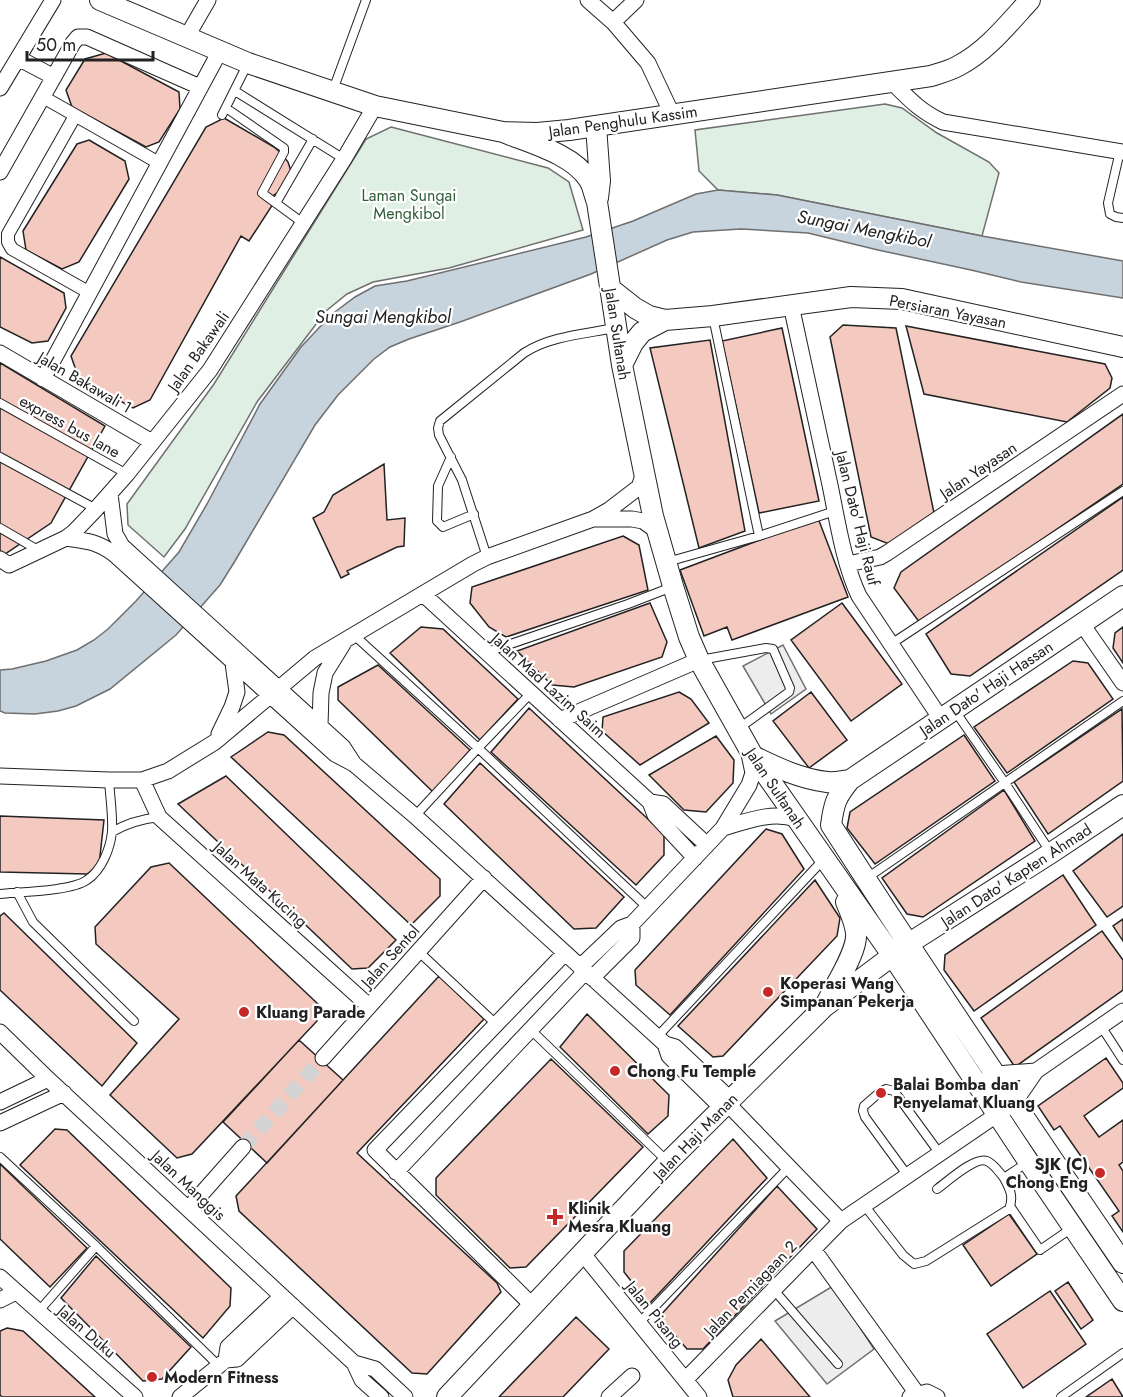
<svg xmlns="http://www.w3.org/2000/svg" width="1123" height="1397" viewBox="0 0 1123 1397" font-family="Jost,sans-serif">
  <rect width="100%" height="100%" fill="#fff"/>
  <path fill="#e0efe3" stroke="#6f6f6f" stroke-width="1.5" d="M885,104l17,4 35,25 52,29 10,11 -17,63 -205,-41 -59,-5 -19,-19 -4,-41z
    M391,127l157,41 21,14 14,48 -134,38 -76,14 -26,12 -21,17 -69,91 -72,127 -21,28 -36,-32 -1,-21 87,-120 152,-245z"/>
  <path fill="#ededed" stroke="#6f6f6f" stroke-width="1.5" d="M783,645l23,44 -35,25 -28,-48z
    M833,1286l41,63 -47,35 -52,-63z"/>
  <path fill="#c7d3dd" stroke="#6f6f6f" stroke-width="1.5" d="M718,190l59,5 205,41 141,25v37l-102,-16 -50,-12 -93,-20 -70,-17 -67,-4 -48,3 -26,8 -76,34 -131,48 -51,17 -19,8 -16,12 -36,36 -23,30 -80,136 -15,24 -44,50 -66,54 -34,17 -18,5 -23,3 -30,-1 -5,-2v-41l12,-1 34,-8 31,-11 17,-10 14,-11 28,-28 43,-49 28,-48 53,-100 41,-57 30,-32 24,-18 20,-11 32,-5 179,-44 47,-16 63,-27z"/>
  <path fill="#f3c9c0" stroke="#222" stroke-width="1.5" d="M106,53l73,39 1,17 -21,33 -13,5 -74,-40 -6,-17 19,-31z
    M224,118l50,29 7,6 7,9 4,12 -8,15 -10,6 -1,9 -24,37 -8,-5 -91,164 -17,8 -54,-29 -8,-23 135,-229z
    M89,140l36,21 4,18 -50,83 -17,7 -36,-19 -3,-19 54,-87z
    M0,257l64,36 2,15 -18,33 -16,2 -32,-16z
    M843,325l53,3 38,185 -45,31 -18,-7 -41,-200z
    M906,326l199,38 7,14 -2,10 -43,34 -143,-28z
    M782,328l37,173 -60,12 -37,-172z
    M710,340l35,191 -46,17 -49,-200z
    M0,363l105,63 -54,97 -46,31 -5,-3z
    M1123,414v70l-203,139 -26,-35 7,-16z
    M384,464l3,56 18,-2 -1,28 -7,1 -50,24 2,3 -8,4 -28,-60 11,-6 9,-17z
    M1123,497v73l-153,106 -19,-2 -25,-40z
    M818,518l30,79 -116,43 -5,-13 -23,9 -24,-66z
    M623,536l16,9 9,45 -142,47 -17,-10 -19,-24 2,-16z
    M650,603l17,39 -5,15 -88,30 -22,-2 -35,-34z
    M842,603l60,81 -51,37 -60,-81z
    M421,627l22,2 75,70 -38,41 -90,-87z
    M1123,627v36l-10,-15 2,-15z
    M1073,661l15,2 25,36 -106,74 -33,-46z
    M378,665l92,85 -37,42 -95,-92v-13z
    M679,692l12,7 18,24 -69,42 -38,-34 1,-14z
    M811,692l36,48 -38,28 -36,-47z
    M529,708l135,126v21l-28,30 -145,-133z
    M1122,709l1,72 -75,53 -34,-52z
    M268,732l16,3 156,144v17l-29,29 -180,-168z
    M964,735l31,46 -120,83 -28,-36 3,-16z
    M716,736l18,24 -1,23 -27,29 -22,-2 -35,-35z
    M480,763l144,134 -28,31 -22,1 -130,-125z
    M226,776l170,164 -28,28 -16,1 -174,-165z
    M1004,790l31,51 -112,76 -16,-3 -25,-36z
    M0,816l104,4 -5,45 -12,9 -87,-2z
    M766,829l16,5 22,35 -134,146 -34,-30 -1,-15z
    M1123,834v72l-16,11 -34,-46z
    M169,863l149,141 -1,17 -125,133 -15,4 -67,-63 69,-76 -83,-75 -1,-17 56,-60z
    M1063,875l33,50 -122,86 -30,-41 1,-15z
    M815,880l25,38 -3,18 -114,120 -10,1 -35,-31z
    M4,913l133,130 -35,43 -102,-96v-74z
    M1123,919v22l-10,-15z
    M1102,931l21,29v30l-108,77 -34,-49z
    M439,976l45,43 -127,134 140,130 4,9 -74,82 -15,-1 -173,-162 -3,-15z
    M587,1014l82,81 -1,21 -20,18 -88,-87z
    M299,1040l44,40 -76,83 -44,-41z
    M1106,1058l17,25v5l-39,28 15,21 24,-17v42l-4,3 4,6v61l-11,-16 7,-5 -59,-85 -6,4 -16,-24z
    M551,1059l92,88 -117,120 -16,1 -74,-73v-17z
    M55,1129l12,1 164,158 -1,18 -27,32 -183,-173z
    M733,1139l34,39 -118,126 -25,-32v-21z
    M0,1164l87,84 -37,39 -50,-48z
    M777,1186l40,43 -114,120h-16l-28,-32z
    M1009,1214l28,40 -46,32 -28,-41z
    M96,1256l95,91 -29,32 -19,2 -82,-83z
    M1068,1282l25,38 -12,9 -26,-38z
    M1050,1291l36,53 -63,44 -36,-54z
    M576,1317l33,32 -46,48h-64z
    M7,1328l16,3 72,66h-93l-2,-2v-64z
    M761,1339l49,58h-77l-5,-17 8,-15z
    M1112,1379l11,18h-37z"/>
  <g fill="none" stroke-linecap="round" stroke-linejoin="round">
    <path stroke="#d3d3d3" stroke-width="15" stroke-dasharray="15 8" stroke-linecap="butt" d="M243,1147l80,-89"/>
    <defs>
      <path id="service" d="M333,90l33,-90
        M235,91l109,68
        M226,108l58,40v4l-22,41 41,30
        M222,115l26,-52
        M1120,151l-12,52 2,11 6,3 7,1
        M276,203l37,-64
        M713,317l46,219
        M0,403l127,71
        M0,457l96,52
        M451,457l-13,29 -1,35 6,6 31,-13
        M0,528l38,22
        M487,557l-25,-77 -23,-45 -1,-7 2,-7 84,-68c26,-17 61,-19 91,-25
        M667,562l92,-26 76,-25
        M354,635l124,113 170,160
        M891,644l232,-153
        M487,652l141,-48 44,-17
        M700,660l66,-12 7,1 17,39 -1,4 -51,37
        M955,711l50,72 46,70
        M415,816l63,-68 53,-55
        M112,832c15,-9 30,-13 47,-15
        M867,878l256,-177
        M17,892l16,30 101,99
        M0,894c20,-2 72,-3 87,-14 15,-10 23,-31 25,-48 1,-17 -2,-35 -3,-52
        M418,951l78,73
        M1101,1026l22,34
        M531,1030l136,131
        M657,1037l167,-178
        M0,1157l96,89 123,120
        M908,1176l-43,-59 -2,-6 1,-5 16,-14 6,-3 8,2 46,63
        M937,1189c10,-7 38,-33 50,-28 7,3 12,11 17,17
        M864,1205l39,50 11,9 12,-3 83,-52c5,-12 1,-20 -5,-31l24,-16
        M1010,1206l30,44 32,-22
        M774,1290l64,74
        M38,1312l58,-66
        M639,1323l150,-156
        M1061,1397l62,-44"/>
      <path id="pedestrian" d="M43,97l116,66
        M75,116l-67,118v8l4,7 78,44"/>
      <path id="minor" d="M588,0l25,22 35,41 24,51
        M613,22l23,-22
        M186,38l22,-38
        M18,58l36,19
        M892,82c18,18 28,29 51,40l180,30
        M0,88l53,-88
        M0,172l73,-129 5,-6h9l113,50
        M791,305c13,60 26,120 39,180 7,34 14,80 29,111l82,123
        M0,353l152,89
        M43,379l177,-328
        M110,494l5,40 7,12 221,201 11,17
        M596,519h36l11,2 14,10
        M66,538c20,3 31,3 48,16l221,200 19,10 61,52 250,228 10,3 55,52
        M0,559l9,6 57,-27 8,-6 22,-23 31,-35 83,-104 134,-211 31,-53
        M848,564l32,-7 7,-4 236,-159
        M423,594l227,208 5,13 40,43
        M1082,624l41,59
        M560,720l139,-60
        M320,726l1,-33 4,-20 18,-29
        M219,734l13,-27 5,-15 -4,-29
        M0,776l109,4h33l26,-9 47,-29 100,-84 158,-94 14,-7 106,-38 16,-9 30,-23 5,-14
        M142,780l17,37 210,189
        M650,802l13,2 44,41
        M723,828c24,-7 49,-17 73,-9
        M580,967l41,-39 11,-4 91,-96 26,-43 4,-12 -4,-19
        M592,978l40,-40v-14
        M0,1032l48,47 306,284 8,17 19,17
        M665,1044l4,12 53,52
        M323,1058l161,-180
        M978,1085l18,-11 40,-3
        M0,1102l48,-23
        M727,1103l114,118
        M0,1123l64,-30
        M396,1172l189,-200
        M188,1209l55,-62
        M813,1249l105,146
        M583,1254l116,143
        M0,1277l135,120
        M0,1300l16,-8
        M533,1306l-158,-156 190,-197
        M226,1360l2,-13 54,-51
        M354,1363l21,6 30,28
        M685,1380l156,-159 173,-118 22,-32 87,-60
        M180,1397l46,-37 11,-1 56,-53
        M609,1397l23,-21
        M910,1397l17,-5 10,5"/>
      <path id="tertiary" d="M100,0l148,63 127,43 128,26 34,1 32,-3 362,-54c9,-3 18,-5 27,-10 29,-15 50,-42 72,-66
        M596,126l4,55 -2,17
        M503,132c27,11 70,22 86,48 4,6 5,15 8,22l25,163 31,151 20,70 16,51 10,23 54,96 139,199 136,206 95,140
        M611,289l24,19 14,8 16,4 48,-4 138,-19 51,2 221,48
        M622,365l11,-22 9,-11 23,-12
        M1123,596l-273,184c-14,17 -16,23 -19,45 95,148 193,293 292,438
        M755,757c23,11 46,22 72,25 7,1 15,-1 23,-2
        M827,1002c8,-17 31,-51 29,-69 -1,-11 -6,-21 -10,-31
        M447,1397l221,-235 156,-155 84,-63 143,-91 72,-48"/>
    </defs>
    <use href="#service" stroke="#222" stroke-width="10"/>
    <use href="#pedestrian" stroke="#222" stroke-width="14"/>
    <use href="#minor" stroke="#222" stroke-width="17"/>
    <use href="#tertiary" stroke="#222" stroke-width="22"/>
    <use href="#service" stroke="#fff" stroke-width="8"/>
    <use href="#pedestrian" stroke="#fff" stroke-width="12"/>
    <use href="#minor" stroke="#fff" stroke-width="15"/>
    <use href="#tertiary" stroke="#fff" stroke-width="20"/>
  </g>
  <g fill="#c62828" stroke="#fff" stroke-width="2">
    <circle cx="768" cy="992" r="6"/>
    <circle cx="244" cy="1012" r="6"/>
    <circle cx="615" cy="1071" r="6"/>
    <circle cx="881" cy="1093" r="6"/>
    <circle cx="1100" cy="1173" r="6"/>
    <path d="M552 1208h6v6h6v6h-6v6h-6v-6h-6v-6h6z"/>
    <circle cx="152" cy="1377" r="6"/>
  </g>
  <g text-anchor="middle" stroke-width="4.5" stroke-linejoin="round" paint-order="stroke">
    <g font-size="16" fill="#222" stroke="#fff">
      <text transform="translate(623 121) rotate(-8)" y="6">Jalan Penghulu Kassim</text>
      <text transform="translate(948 311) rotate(11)" y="6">Persiaran Yayasan</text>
      <text transform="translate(618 334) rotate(81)" y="6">Jalan Sultanah</text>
      <text transform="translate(198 351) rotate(-55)" y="6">Jalan Bakawali</text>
      <text transform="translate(85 382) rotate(30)" y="6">Jalan Bakawali 1</text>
      <text transform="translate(70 426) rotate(29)" y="6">express bus lane</text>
      <text transform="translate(978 470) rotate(-34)" y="6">Jalan Yayasan</text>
      <text transform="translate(858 518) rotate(76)" y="6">Jalan Dato' Haji Rauf</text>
      <text transform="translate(549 685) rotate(42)" y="6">Jalan Mad Lazim Saim</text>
      <text transform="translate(986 688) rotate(-34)" y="6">Jalan Dato' Haji Hassan</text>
      <text transform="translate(776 788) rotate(56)" y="6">Jalan Sultanah</text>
      <text transform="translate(1016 875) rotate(-33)" y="6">Jalan Dato' Kapten Ahmad</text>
      <text transform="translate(261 884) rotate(42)" y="6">Jalan Mata Kucing</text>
      <text transform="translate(390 956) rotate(-48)" y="6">Jalan Sentol</text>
      <text transform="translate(695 1136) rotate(-46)" y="6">Jalan Haji Manan</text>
      <text transform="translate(189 1185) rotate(43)" y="6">Jalan Manggis</text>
      <text transform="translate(750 1288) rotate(-46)" y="6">Jalan Perniagaan 2</text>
      <text transform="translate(655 1314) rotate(51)" y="6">Jalan Pisang</text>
      <text transform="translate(87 1331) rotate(41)" y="6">Jalan Duku</text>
    </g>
    <g font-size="16" fill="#2f5e38" stroke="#fff">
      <text x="409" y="201">Laman Sungai<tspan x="409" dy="18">Mengkibol</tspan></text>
    </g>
    <g font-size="16" font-weight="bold" fill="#222" stroke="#fff" text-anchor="start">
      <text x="780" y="989">Koperasi Wang<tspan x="780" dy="18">Simpanan Pekerja</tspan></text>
      <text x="256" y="1018">Kluang Parade</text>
      <text x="627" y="1077">Chong Fu Temple</text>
      <text x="893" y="1090">Balai Bomba dan<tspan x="893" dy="18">Penyelamat Kluang</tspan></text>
      <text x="1088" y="1170" text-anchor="end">SJK (C)<tspan x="1088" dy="18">Chong Eng</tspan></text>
      <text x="568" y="1214">Klinik<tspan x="568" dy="18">Mesra Kluang</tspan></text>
      <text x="164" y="1383">Modern Fitness</text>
    </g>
    <g font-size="18" font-style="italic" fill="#222" stroke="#fff">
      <text transform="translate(864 229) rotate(11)" y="6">Sungai Mengkibol</text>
      <text x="383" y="323">Sungai Mengkibol</text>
    </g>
  </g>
  <path d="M27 51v9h126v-9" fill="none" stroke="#222222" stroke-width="3"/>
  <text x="36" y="51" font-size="18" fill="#222222" stroke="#ffffff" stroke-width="4.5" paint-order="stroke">50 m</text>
</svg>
